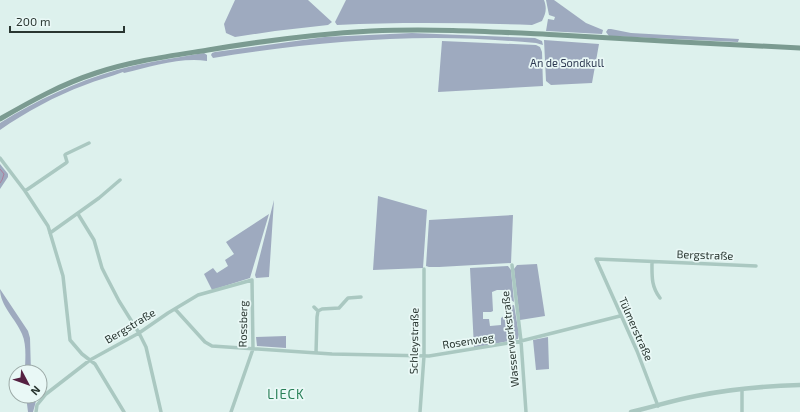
<svg xmlns="http://www.w3.org/2000/svg" width="800" height="412" viewBox="0 0 800 412" font-family="'Exo 2',sans-serif">
  <rect width="100%" height="100%" fill="#ddf1ed"/>
  <path fill="#9eaabf" d="M235,0h73l24,22 -4,3 -53,6 -40,6 -9,-4 -2,-9z
    M346,0h198c3,8 2,13 -2,21l-10,4c-65,-2 -130,-3 -195,0l-2,-3z
    M546,0h8l32,23 17,7 -1,4 -56,-3 2,-12 6,1 1,-3 -6,-2z
    M608,29h3l20,4 108,6 -1,3 -129,-6 -3,-4z
    M412,33l123,5 7,3 1,4 -7,-2c-34,-3 -67,-5 -101,-5 -74,0 -148,8 -222,20l-2,-3 1,-2 3,-1 110,-15z
    M544,40l55,4 -7,39 -41,2 -5,-4z
    M442,41l94,4 4,2 2,5 1,34 -105,6z
    M204,53l3,2v6c-27,-4 -56,6 -83,12l-1,-1c-13,5 -26,8 -38,13 -30,11 -59,27 -85,45v-7c37,-23 75,-41 117,-53 28,-8 58,-12 87,-17z
    M0,164l8,10v3l-8,12z
    M378,196l49,14 -4,58 -50,2z
    M274,200l-5,77 -13,1 -1,-3z
    M269,214l-19,64 -38,12 -8,-16 9,-6 4,5 11,-7 -3,-6 9,-6 -8,-12z
    M513,215l-2,48 -72,4h-10l-3,-1 3,-46z
    M537,264l8,52 -25,4 -6,-51 3,-4z
    M508,266l3,4 3,32 -3,-2 -5,2 -2,-12h-7l-5,2 1,19 -2,1h-8v7h6l1,7 11,-1v-7l7,-5 2,-7 4,-1 5,29 -1,5 -44,9 -4,-80z
    M0,289l28,42 2,7 1,34h-6c0,-12 2,-27 -3,-38 -6,-15 -22,-28 -22,-45z
    M286,336v12l-29,-2 -1,-9z
    M548,337l1,32 -13,1 -3,-30z
    M26,396h8l-2,2 4,3 -3,11h-5z"/>
  <g fill="none" stroke-linecap="round" stroke-linejoin="round">
    <path stroke="#ac7e9c" stroke-width="1" d="M0,169l4,5 -2,6 -2,3"/>
    <path stroke="#aac8c1" stroke-width="3.5" d="M0,158l25,33 23,35 15,50 7,64 12,14 13,10 29,48
      M25,191l41,-28 1,-1 -2,-7 1,-1 23,-11
      M78,214l16,26 8,28 4,8 13,25 20,32 7,14 15,65
      M50,233l49,-35 21,-18
      M652,262c0,14 -1,24 8,36
      M512,265l9,76 5,71
      M314,307l4,4
      M175,309l30,33 7,4 120,8 97,2 92,-15 99,-25
      M316,353l1,-36 1,-6 4,-2 17,-1 9,-10 13,-1
      M742,389v23
      M658,406l-21,-55 -41,-92 160,7
      M36,412l1,-7 9,-11 44,-34 49,-27 29,-20 30,-18 54,-15 1,69 -22,63
      M420,412l4,-56v-87"/>
    <path stroke="#aac8c1" stroke-width="4.5" d="M631,412c22,-5 43,-12 65,-16 35,-7 69,-10 104,-11"/>
    <path stroke="#7b9b91" stroke-width="5" d="M0,119c31,-18 62,-35 96,-46 36,-12 74,-17 112,-23 54,-9 108,-16 163,-19 62,-3 125,1 188,4 80,5 161,9 241,13"/>
  </g>
  <g text-anchor="middle" stroke-width="3.5" stroke-linejoin="round" paint-order="stroke">
    <g font-size="11" fill="#2e3a52" stroke="#e9f8f6">
      <text x="567" y="67">An de Sondkull</text>
    </g>
    <g font-size="11" fill="#293631" stroke="#e9f8f6">
      <text transform="translate(705 255) rotate(2)" y="4">Bergstraße</text>
      <text transform="translate(243 324) rotate(-89)" y="4">Rossberg</text>
      <text transform="translate(130 326) rotate(-31)" y="4">Bergstraße</text>
      <text transform="translate(636 329) rotate(66)" y="4">Tülmerstraße</text>
      <text transform="translate(510 339) rotate(-96)" y="4">Wasserwerkstraße</text>
      <text transform="translate(414 341) rotate(-89)" y="4">Schleystraße</text>
      <text transform="translate(468 341) rotate(-9)" y="4">Rosenweg</text>
    </g>
    <g font-size="13" letter-spacing="1" fill="#287f57" stroke="#e9f8f6">
      <text x="286" y="399">LIECK</text>
    </g>
  </g>
  <g transform="translate(28 384) rotate(131)"><circle r="19" fill="#e9f8f6" stroke="#9caaa7"/>
  <path d="M0-3L7 15L0 10L-7 15Z" fill="#552142"/>
  <text y="-6" font-size="11" font-weight="bold" text-anchor="middle" fill="#293631">N</text>
  </g>
  <path d="M10 26v6h114v-6" fill="none" stroke="#293631" stroke-width="2"/>
  <text x="16" y="26" font-size="12" fill="#293631" stroke="#e9f8f6" stroke-width="3" paint-order="stroke">200 m</text>
</svg>
